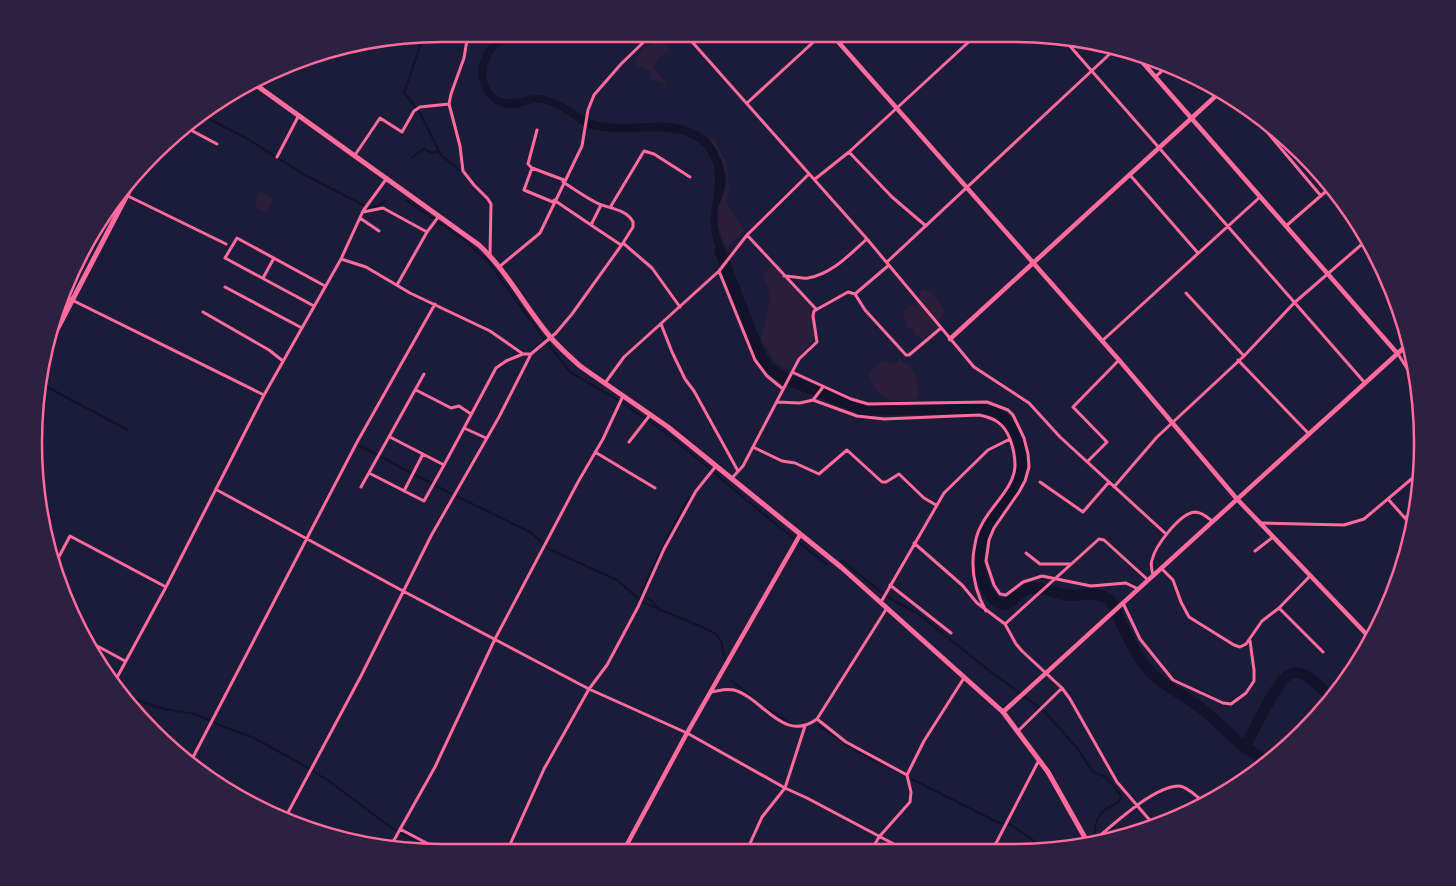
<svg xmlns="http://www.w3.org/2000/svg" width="1456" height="886" viewBox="0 0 1456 886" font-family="'Exo 2',sans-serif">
  <rect width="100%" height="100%" fill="#1b1b3a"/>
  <path fill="#2a1e3b" d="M658,39l9,5 3,6 -11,8 -5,8 1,4 11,11 -1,3 -14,-5v-7l-10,-6 -3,1 -2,-4v-5l4,-2v-3l4,-5 5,-2 2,-5z
    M710,137l4,1 13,26 2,24 -2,15 4,8 14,19 -19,19c-4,-12 -10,-25 -8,-38 1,-12 10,-21 8,-34 -1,-13 -16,-31 -16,-40z
    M258,191l15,8 -6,13 -12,-5z
    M772,264l37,42 6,32 -21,24 -4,7 -3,1 -11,-8 -15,-23 9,-40 -1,-10 -6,-14z
    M922,289l9,2 14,20 -6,8 -2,9 -14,11 -8,-5 -3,-6h-5l-3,-10v-6c9,-7 14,-14 18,-23z
    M900,359l10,7 6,11 3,16 -4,8c-6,-2 -11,0 -17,0 -16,-2 -28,-13 -29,-29l14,-11h5l2,4 6,-2z"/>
  <path fill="#12122b" d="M507,34h36c-24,7 -51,3 -56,35 -1,7 0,15 4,21 12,17 33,5 47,5 27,2 39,23 62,27 8,1 18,3 27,2 27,-1 58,-6 80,14 13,12 21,34 17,52 -2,9 -7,16 -7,25 0,15 5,31 11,44l-5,7c-5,-13 -11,-27 -12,-40 -2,-26 14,-54 -6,-77 -25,-28 -68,-13 -101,-18 -5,-1 -10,-1 -15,-3 -17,-7 -30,-24 -50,-25 -8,-1 -15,4 -23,5 -26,3 -44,-25 -35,-49 4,-12 13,-22 26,-25z"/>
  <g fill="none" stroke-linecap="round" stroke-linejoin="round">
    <path stroke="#12122b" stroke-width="2" d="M423,37l-19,56 15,18 22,44 19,16
      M201,115l45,23 57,36 66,34 13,-4 4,-4
      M412,157l12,-8 8,4 6,-2
      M406,200l60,41 19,18
      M485,257l48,67 37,48 53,31 46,32 98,82 59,47h2
      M43,385l85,45
      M360,446l88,46 82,40 19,17 68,31 27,23 58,24 14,7 5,7 4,20
      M841,560l48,38 28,15 74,59 53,39 33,37 16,24 13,5 14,17 1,3c-2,7 -6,7 -12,10 -12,6 -17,23 -13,35
      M660,609l-19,-17 24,-50 24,-45
      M731,680l21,18
      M128,697l36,12 31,5 27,12 32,12 46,25 29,18 64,48 37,20
      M764,707l28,17
      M818,725l40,27 139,70 14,3 36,25"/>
    <path stroke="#12122b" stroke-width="11" d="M720,251l38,99 10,17 18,12 78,31 124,-2c27,11 44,49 29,76 -15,27 -41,46 -38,80 1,10 4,19 9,28 18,30 26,-3 45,-4 11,-1 22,6 33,7 14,2 28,-5 41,3 7,5 10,15 13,23 8,16 18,39 31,52 13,13 31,21 46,32 16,12 30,27 45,40 8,6 17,11 25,17
      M1245,747c9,-16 29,-61 42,-71 4,-3 10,-4 15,-2 12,4 19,17 31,23"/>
    <path stroke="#ff6b9d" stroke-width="3" d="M468,34l-4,24 -13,36 -2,10 11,42 3,25 11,14 14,14 3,5 -1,51
      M686,35l181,204 107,128 55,36 31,34 106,97
      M1062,37l303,346
      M1155,77l14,-12
      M747,103l73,-67
      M1268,123l-5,4 58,69
      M185,127l32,17
      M537,130l-9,34 4,4 32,12
      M849,152l43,45 34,29
      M355,155l25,-37 22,14 12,-21 6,-4 29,-3
      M277,157l22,-42
      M532,168l-8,22 29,12
      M1130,175l68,78
      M815,179l34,-27 125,-115
      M126,195l100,49
      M554,200l37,25
      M601,205l-10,20 30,20
      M611,206l33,-55 10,3 36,23
      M363,212l20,-4 44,24
      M360,218l19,13
      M1286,226l45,-39
      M747,235l69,74
      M623,243l29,25 28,39
      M341,259l25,8 44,26 80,38 33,23h8
      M887,262l227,-212
      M499,267l41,-34 42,-87 6,-36 6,-15 27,-31 30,-29
      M719,271l36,89 12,16 16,13
      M784,276c8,0 16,3 24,2 24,-4 42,-24 59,-39
      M263,278l11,-20
      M397,285l30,-53 12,-16
      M225,287l77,41
      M1186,293l58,63
      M855,294l10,16 41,45h3l32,-27
      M64,296l200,99
      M314,306l-89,-48 12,-20 88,48
      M203,312l66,38 14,11
      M661,324l11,28 13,27 9,12 44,80
      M1102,341l158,-144
      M1398,354l10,16 8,10
      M1238,360l71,74
      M792,372l59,27 17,5 119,-2 21,8 5,5 11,23 4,16 1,13 -4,14 -6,11 -25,36 -5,12 -3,21 8,24 6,9 6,1 17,-13 19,-6 49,10 35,-3 12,6
      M605,383l19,-26 95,-86 28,-36 62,-61
      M416,390l35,18 8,-2 12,8
      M813,400l10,-13
      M777,402l23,1 13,-3 44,16 27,3 95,-4c15,3 25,8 31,24 3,8 5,18 5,27 -1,23 -25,40 -34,60 -3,5 -5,12 -6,18 -5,23 0,47 11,67
      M464,428l32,-60 10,-7 17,-7
      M390,437l54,28 20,-37 22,10
      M629,442l21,-27
      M753,447l29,14 13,2 24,11 28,-24 35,32h4l13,-8 25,24 12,7
      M595,452l60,36
      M1088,461l19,-19 -34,-35 46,-47
      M369,473l55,28 20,-36
      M732,478l11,-12 56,-107 18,-17 -4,-26 1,-5 34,-19 7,2 34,-29
      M1040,482l43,30 26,-30
      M361,487l63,-113
      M1114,487l43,-50 87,-81 50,-53 74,-64
      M217,490l186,101 186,98 98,44 98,55 22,10 100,53
      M404,491l19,-37
      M1388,499l24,27
      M1405,518l10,-9
      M1261,523l83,2 20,-6 57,-48
      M914,543l48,42 15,18 28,21 11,20 6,7 40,37 8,11 47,83 36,42
      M1255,551l18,-14
      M1026,553l14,11h31
      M54,566l16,-30 96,51
      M1161,568l12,12 8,22 8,15 45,28 6,2 6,-3 16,-23 17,-13 31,-32
      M1153,575c-1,-5 -3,-10 -1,-15 3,-14 28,-47 43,-48 7,0 12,5 17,9
      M890,585l61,48
      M881,602l63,-109 44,-43 22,-11
      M1123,603l17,36 33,41 50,23 8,1 15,-11 8,-12v-11l-4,-29
      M1279,608l44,44
      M1005,624l94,-85 5,1 44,40
      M88,641l37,20
      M114,683l52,-96 98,-192 77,-136 22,-48 24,-33
      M711,692c8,-1 14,-4 23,-2 29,8 49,54 83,29l70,-111
      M817,719l29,23 61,33
      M1018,731l44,-43
      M190,763l166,-319 79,-140
      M1187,810l12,-11
      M284,820l77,-144 70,-140 68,-119 32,-63 25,-21 16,-19 51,-71 10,-16v-5c-7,-14 -26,-13 -38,-20 -11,-6 -21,-13 -32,-20
      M400,829l38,20
      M1091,843c20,-16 62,-57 88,-57 8,0 19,12 26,17
      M389,849l46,-82 60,-128 83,-157 25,-43 20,-43
      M508,849l36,-80 45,-80 18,-24 31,-58 26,-58 32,-58 20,-25
      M747,850l15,-33 23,-29 20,-62
      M871,851l8,-14 31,-35 1,-10 -4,-17 17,-34 40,-63
      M992,851l47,-91"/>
    <path stroke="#ff6b9d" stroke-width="4.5" d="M833,36l286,324 118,139 134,140
      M1137,56l260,297
      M950,339l269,-246
      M1003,712l405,-368
      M624,850l63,-117 113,-198"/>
    <path stroke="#ff6b9d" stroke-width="5" d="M256,85l223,160c29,27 47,64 73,94 9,10 18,18 28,27l88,61 173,140 162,145 45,60 40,71
      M50,343l88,-169"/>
  </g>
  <path d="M0 0H1456V886H0ZM442 42H1014A400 400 0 0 1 1414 442V444A400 400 0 0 1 1014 844H442A400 400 0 0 1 42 444V442A400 400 0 0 1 442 42Z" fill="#2d2142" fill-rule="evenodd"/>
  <path fill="none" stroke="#ff6b9d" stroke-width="2.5" d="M442 42H1014A400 400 0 0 1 1414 442V444A400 400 0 0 1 1014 844H442A400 400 0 0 1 42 444V442A400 400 0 0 1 442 42Z"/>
</svg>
